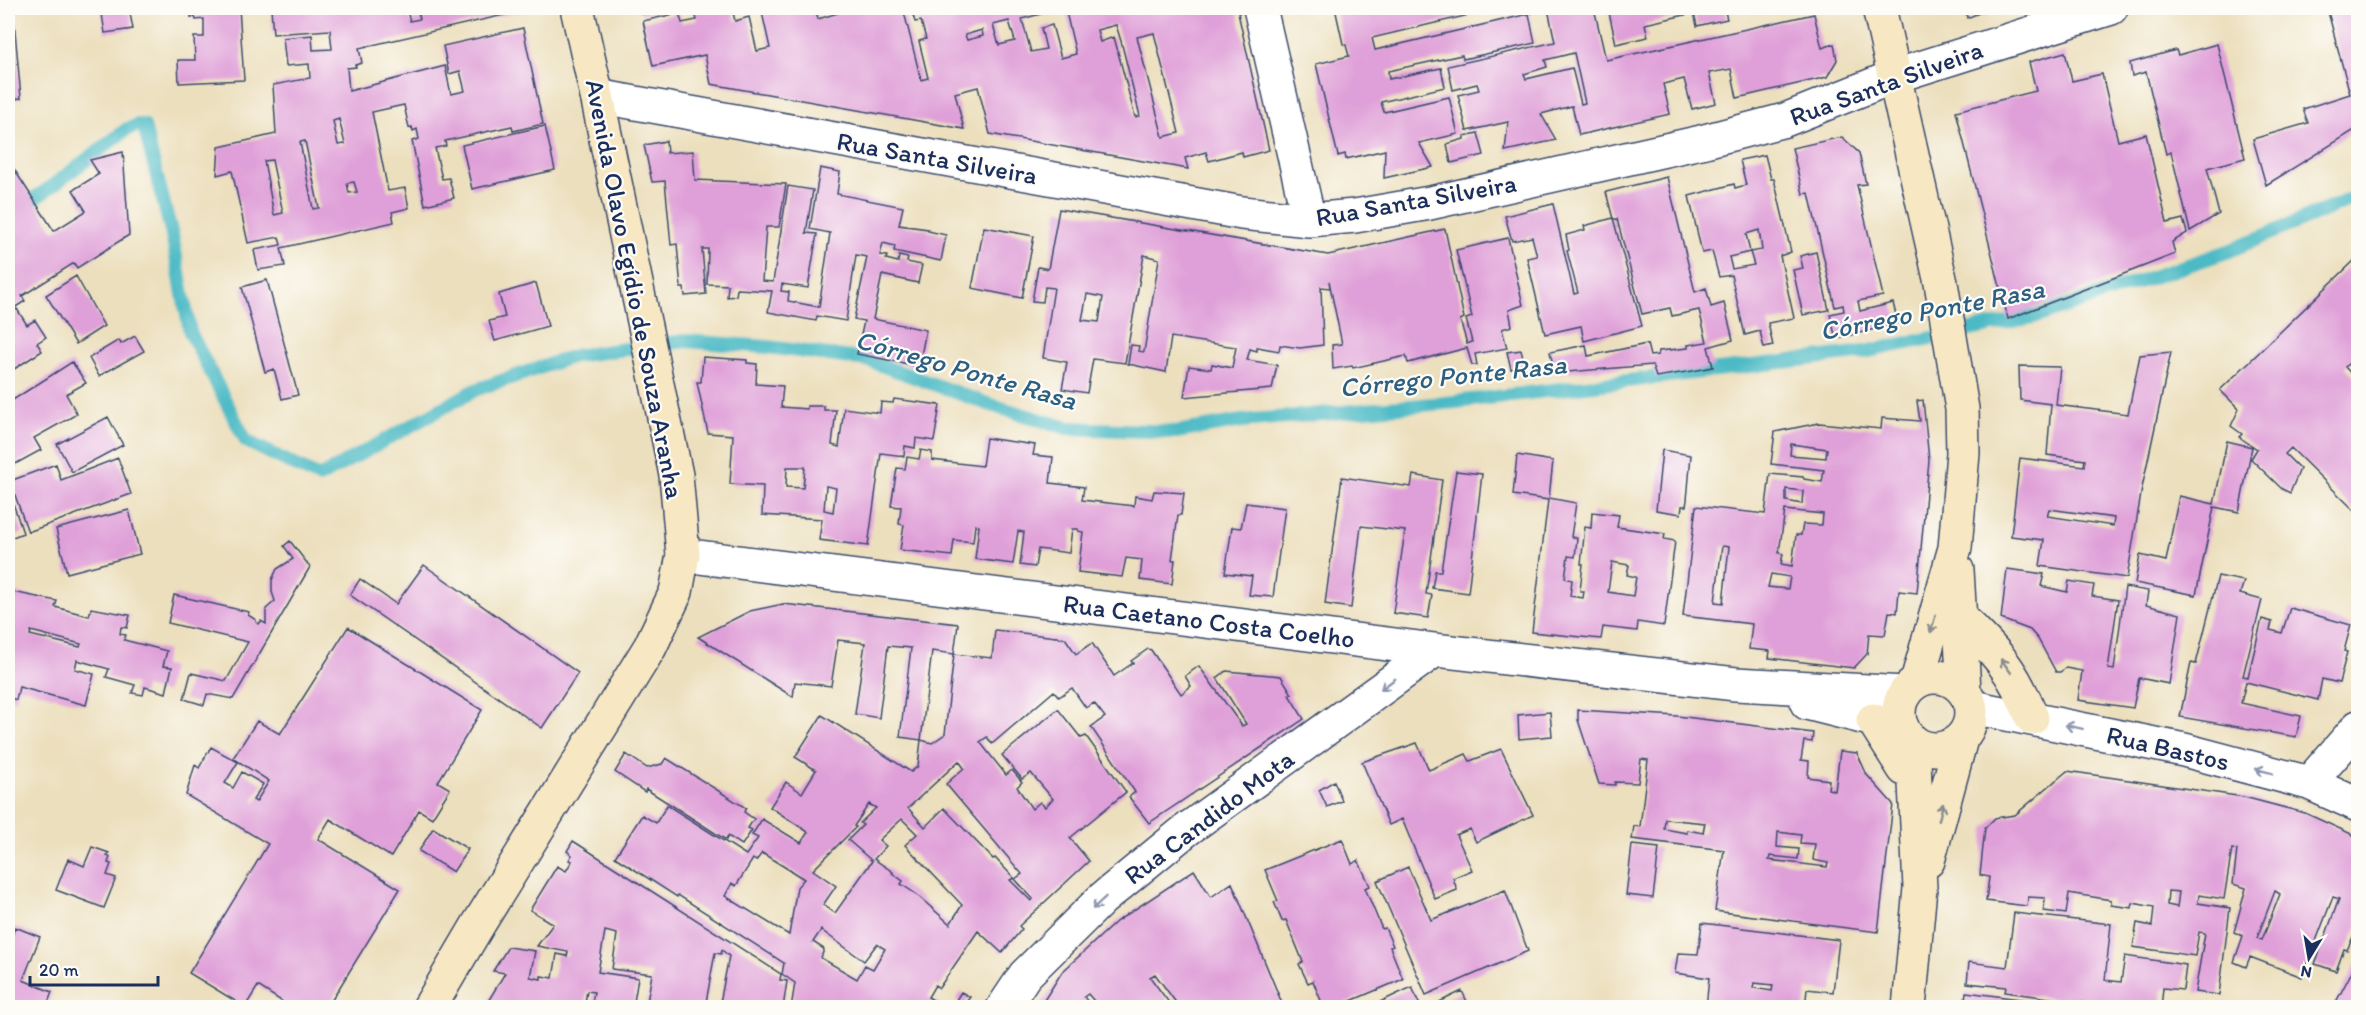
<svg xmlns="http://www.w3.org/2000/svg" width="2366" height="1015" viewBox="0 0 2366 1015" font-family="Itim,sans-serif">
  <rect width="100%" height="100%" fill="#fdfcf7"/>
  <filter id="ink" filterUnits="userSpaceOnUse"><feTurbulence type="fractalNoise" baseFrequency=".0167" numOctaves="2"/><feDisplacementMap in="SourceGraphic" scale="12" xChannelSelector="R" yChannelSelector="G"/><feConvolveMatrix kernelMatrix="1 2 1 2 8 2 1 2 1" color-interpolation-filters="sRGB"/></filter>
  <filter id="wash" filterUnits="userSpaceOnUse"><feTurbulence type="fractalNoise" baseFrequency=".008" numOctaves="4" result="noise"/><feDisplacementMap in="SourceGraphic" scale="24" xChannelSelector="R" yChannelSelector="G"/><feGaussianBlur stdDeviation="1.35" result="paint"/><feColorMatrix in="noise" values="0 0 0 0 0 0 0 0 0 0 0 0 0 0 0 0 0 1.4 0 .05"/><feComposite in="paint" operator="in"/></filter>
  <g filter="url(#wash)">
    <rect width="100%" height="100%" fill="#ecdfbd"/>
    <g fill="none" stroke-linecap="round" stroke-linejoin="round">
      <path stroke="#4cbac5" stroke-width="14" d="M8,215l36,-23 83,-63 11,-4 6,1 28,109 18,97 56,109 73,36 156,-87 99,-34 111,-15 83,6 99,13 121,44 79,24 109,4 66,-11 213,-19 409,-50 174,-36 191,-65 129,-55"/>
    </g>
    <g id="blocks">
      <path fill="#df9fd8" fill-rule="evenodd" d="M8,8h5l8,90 -13,2z
        M101,8h28l4,21 -28,4z
        M191,8h48l5,72 -65,3 -1,-23h17l-1,-23h10v-18l-8,1 -1,-3 -4,1z
        M271,8h135l4,13 10,-2 -3,-11h118l-176,40 3,15 -7,2 1,2 -9,1 2,23 96,-25 6,28 14,-3 -5,-20 -11,3 -6,-28 80,-18 20,96 -30,7 -1,-5 -67,15 1,5 -11,2 7,31 7,-1 5,20 -29,7 -13,-64 7,-2 -2,-10 -4,2 -1,-4 -3,1 -5,-23 -32,7 16,79 17,-3 4,20 -17,4 2,10 -113,26 4,18 -27,4 -4,-20 27,-5 -2,-8 -31,6 -16,-72 -15,4 2,-28 57,-13 -3,-49 37,-7 -1,-14 -23,2 -3,-28 29,-3 1,15 19,-1 -2,-19 -57,4zM339,119l6,25 -7,1 -5,-24zM305,141l14,67 -6,1 -13,-67zM272,160l11,53 -9,2 -10,-54zM354,182l3,10 -8,1 -2,-10z
        M641,8h13l1,3 -13,3z
        M694,8h38l3,13 14,-4 8,34 13,-3 -9,-40h64l-9,2 2,9 20,-6 -1,-5h66l18,72 7,-2 -9,-37 7,-2 -5,-18 -6,1 -4,-14h151l-40,11 9,33 15,-3 -5,-21 11,-3 9,33 15,-4 -11,-46h70l1,5 12,-4 -1,-1h93l1,4 -3,1 31,137 -26,7 -1,-5 -33,9 -3,-9 -21,6 3,11 -198,-35 -12,-47 -23,6 9,36 -253,-45 -6,-29 -52,11 -10,-45 36,-8 3,10 15,-3zM1009,21l6,20 -16,4 -6,-20zM1116,25l5,16 19,75 -5,1 -21,-80 -14,5 -3,-12zM982,30l1,6 -16,4 -2,-5zM1154,33l25,100 -16,4 -26,-100z
        M1335,8h154l1,2 -118,28 3,12 154,-36 6,29 -72,16 -1,-4 -74,16 1,8 52,-11 4,19 -64,15 3,10 65,-15 9,37 -39,9 14,24 -49,11 1,-28 -39,9 -1,-5 -7,2 -22,-92 33,-8 -3,-11 -3,-1z
        M1530,8h64l12,52 208,-46 8,34 12,-4 3,16 -10,17 -90,21 -6,-29 -22,4 7,30 -24,6 -8,-30 -21,5 7,30 -91,21 -7,-29 -31,8 15,26 -51,11 3,-29 -41,9 -9,-36 21,-5 -2,-6 -24,6 -5,-24 107,-24 -7,-33 -17,4zM1574,53l11,50 -4,1 -9,-36 -46,11 -2,-5 23,-7 -2,-7z
        M1608,8h116l3,11 -30,7 -3,-13 -49,11 3,13 -32,7z
        M1965,8h26l-24,10z
        M2327,8h15l1,2 15,-2v102l-3,1 3,17 -92,57 -13,-46 55,-16 -5,-14 47,-15z
        M2217,44l28,114 -38,10 12,46 -29,17 -19,-79 -5,2 -20,-82 -14,4 -2,-13 46,-13 2,5z
        M2065,52l7,29 30,-7 16,67 28,-7 21,89 16,-4 4,14 -15,9 3,12 -167,65 -52,-208 80,-20 -7,-29z
        M545,126l10,44 -83,19 -10,-44z
        M1478,133l6,22 -33,8 -4,-19 17,-5v-3z
        M1842,137l17,16 7,31 -9,1 26,111 -25,5 2,10 33,-8 5,20 -62,16 -6,-25 14,-3 -1,-6 -8,2 -26,-114 -6,1 -11,-46z
        M666,141l1,12 26,-2 2,29 91,4 -7,43h-13l-4,54 11,1 15,-96 25,4 -7,43 11,1 -9,54 -26,-4 -1,7 8,1 -1,9 31,6 11,-74 -20,-4 10,-61 20,4 -3,22 66,13 -4,18 29,4v2l18,4 -5,26 -47,-10 1,-5 -12,-3 -3,12 7,1 -1,3 12,3 1,-6 9,2 -1,4 15,3 -4,18 -36,-8 -9,44 53,11 -7,36 -62,-12 7,-33 -10,-2 13,-62 -11,-2 -10,66 -29,-5 -1,5 -48,-9 4,-21 -35,-2 -1,7 -9,1 1,-12 -21,-1 1,-35h-6l4,45 -21,2 -1,-8h-3l-4,-44 -6,1 -6,-64 -13,1 -8,-37z
        M123,152l6,83 -52,33 -3,-5 -52,33 3,5 -17,11v-144l4,-2 42,65 32,-20 -13,-21 26,-16 -9,-14z
        M1765,155l6,24h3l17,73 -11,4 14,62 -26,5 5,23 -9,2 -4,-17 -15,4 -14,-60 -12,2 -7,-26 -10,2 -13,-57 45,-12 1,4 11,-3 -6,-25zM1759,230l3,20 -12,2 4,13 -22,4 -3,-12 21,-5 -4,-18z
        M1667,177l28,115 11,-4 5,19 13,-4 9,37 -25,7 5,20 -20,4 -37,6 -4,-12 -97,8 -5,-21 36,-7 2,11 59,-12 3,12 8,-1 1,-4 29,-3v-3l19,-3 -8,-32 -27,6 -2,-8 -28,6 -25,-95h-4l-7,-27z
        M1553,204l21,90 4,-1 -11,-42 2,-1 -3,-15 19,-5 -1,-4 29,-8 29,108 -58,15 -3,-15 -36,8 -18,-76 10,-2 -5,-19 -20,4 -7,-25z
        M1059,209l269,46 117,-26 19,89 -4,2 7,24 5,-2 -6,-23 6,-2 -16,-67 52,-12 15,67 -14,5 3,16 -10,3 5,19 -32,6 2,11h-5l-5,-17 -59,15 -2,-7 -53,12 -1,-2 -19,3 -1,-24 10,-1 -13,-63 1,7 -9,-1 2,58 -23,3 -20,-3 -1,6 -22,-4v4l-7,-2 -3,11 30,5 -5,24 -88,8 5,-31 22,3 1,-5 20,4 4,-21 -65,-10 -5,35 -38,-8 3,-19 8,1 -1,5 6,1 15,-93 -15,-4 -19,108 -32,-4 -6,34 -25,-4 5,-27 -24,-4 11,-70 -9,-1 -2,15 -11,-1 6,-34 10,2zM1087,294l16,3 -4,25 -17,-2z
        M984,227l50,9 -12,62 -50,-10z
        M1816,252l13,58 -26,5 -10,-45 10,-2 -3,-12z
        M2358,257v97l-13,13 13,14v133l-67,-66 -6,6 15,15 -10,24 -8,-4 -31,-30 6,-10 -18,-12 3,-3 -11,-8 8,-17 -19,-19z
        M76,276l28,50 -28,18 -30,-49z
        M267,280l31,115 -16,4 -8,-30 -9,3 -23,-85z
        M536,283l12,43 -53,15 -6,-20 16,-4 -6,-23z
        M17,309l10,16 8,-5 11,17 -9,6 5,8 -34,22v-58z
        M135,336l9,15 -45,25 -10,-18 30,-18 2,4z
        M1521,350l4,16 -14,3 -4,-17z
        M2171,352l-29,136 -15,90 -87,-12 4,-26 -33,-4 9,-78 64,8 1,-6 -38,-5 4,-51 -31,-4 -1,-34 41,1 -4,38 72,9 12,-59zM2049,509l65,9 -1,8 -66,-10z
        M703,357l44,3v3l10,1 -1,20 27,2 -2,21 26,2v-3h17v4h12l-4,35 7,2 5,-39 36,5 1,-11 12,1 1,-4 46,6 -6,36 -18,-3 -1,10 -10,-2 -1,10 -23,-3 -13,93 -49,-6 3,-21 -60,-4 1,-29 -33,-2 3,-49 -25,-2 -11,-51h4zM787,467h18l-2,21 -17,-1zM826,486l10,2 -3,24 -9,-2z
        M72,362l14,21 -20,11 11,20 -43,24 7,12 -33,18v-65z
        M1923,400l6,60 -12,133 -18,-2 -2,22 -8,-1 -4,23 -16,-1 -2,20 -13,14 -85,-10 1,-7 -21,-2 3,-25 -69,-8 13,-110 69,8 5,-40 33,3 1,2 18,3 2,-12 -53,-6 4,-32 44,-9 62,6 1,-11 38,3 -3,-20zM1791,444l36,5 -1,9 -36,-3zM1786,489l17,2 -1,13 -16,-3zM1785,510l38,4 -1,11 -19,-1 -2,11h-5l-4,31 -11,-2 2,-10 -4,-1zM1722,546l7,1 -6,56 -8,-1zM1771,574l19,3 -2,12 -20,-2z
        M108,417l15,28 -51,27 -15,-28z
        M986,438l49,7 -2,10 20,2 -3,26 34,4 -2,13 52,6 1,-10 17,3 2,-8 30,2 -3,22h-3l-6,45h3l-3,24 -32,-4 2,-20 -16,-2 -4,19 -44,-5 5,-40 -5,-1v-2h-6l-3,24 -31,-4 -3,18 -15,-2 4,-33 -6,-1 -5,33 -38,-5 4,-33 -4,-1 -2,17 -19,-2 -2,16 -52,-6 4,-25 -5,-1 2,-17 -10,-1 6,-38 8,1 2,-12 12,2 2,-9 11,2v8l50,6z
        M2227,441l25,6 -13,65 -25,-5 -18,88 -61,-12 5,-28 26,6 13,-65 35,8z
        M1662,450l29,5 -4,45 -1,6h-4l-1,8 -25,-4z
        M1517,455l36,6 -4,37 27,5 -5,34 6,1 -2,19 -7,-1 -3,22 7,2 -2,16 13,2 1,-7h-4l3,-27h-2l4,-37 6,1 1,-16 27,3 -2,12 48,7 -1,5 11,2 -11,85 -26,-4 -1,9 -34,-4 -2,12 -69,-7 16,-132 -35,-5zM1612,562l17,3 -2,10 9,2 -3,19 -25,-4z
        M118,458l13,36 -103,38 -18,-51 46,-17 5,16z
        M1456,471l26,3 -14,119 -36,-5 3,-17h6z
        M1413,475l29,5 -16,114 6,1 -4,23 -35,-5 12,-82 -44,-5 -10,82 -26,-4 17,-127 69,10z
        M11,497l12,36 -15,6v-41z
        M1246,503l39,5 -12,89 -24,-2 3,-19 -27,-3 7,-46 9,1z
        M129,510l11,44 -73,19 -11,-44z
        M290,541l20,26 -77,132 -26,-5 -3,11 -20,-6 7,-26 35,8 22,-39 -80,-19 6,-28 75,17 -1,3 8,5v2l3,2 2,-3 5,3v-15l9,-8 -3,-9v-12l5,-11 16,-10 -9,-13z
        M424,565l154,108 -36,55 -192,-133 10,-16 36,25z
        M2007,569l37,5 -3,12 26,6 2,-11 25,4 -2,11 26,4 -10,69 6,1 11,-83 23,4 -2,14 34,9 -11,70 -30,-6 -6,30 -55,-8 4,-29 -16,-3 -6,4h-4l-18,-33 -8,-9 -29,-11z
        M2218,576l26,5 -4,13 22,6 -19,76 5,1 14,-58 10,3 -2,8 12,3 8,-25 61,17 -7,26 3,1 -8,31 -17,-4 -4,21 -72,-18 -5,21 60,13 -5,21 -116,-20 11,-54 5,1z
        M8,591l49,10 -2,6 34,9 2,-8 39,7 -3,13 -6,-1 -1,7 6,1 -2,5 43,11 -4,15 9,1 -6,26 -21,-6 -2,8 -11,-2 3,-8 -29,-8 3,-8 -32,-9 -2,9 19,5 -8,31 -67,-18 -3,13 -8,-3zM31,631l50,13 -1,3 -50,-12z
        M783,604l175,20 -4,30 -22,-3 -11,89 -21,-3 11,-89 -23,-2 -9,72 -24,-4 10,-71 -27,-3 -7,46 -36,-4 -2,15 -95,-60 52,-26z
        M348,627l134,83 -44,72 12,7 -18,29 -13,-8 -28,47 -61,-38 -12,20 82,50 -73,119h-35l-34,-22 -13,21 -56,-34 79,-129 -82,-49 9,-30 4,3 12,-21 27,15 -13,21 8,5 9,-16 21,12 -10,16 3,2 13,-21 -36,-23 24,-37 23,13z
        M995,630l70,8 11,16 16,-11 22,33 19,-13 -2,-2 17,-12 3,1 30,44 10,-8 -6,-10 14,-10 43,60 4,-2 -29,-46 9,-7 55,5 11,18 -3,1 15,24 -155,104 -20,-26 6,-5 -44,-65 14,-10 -11,-14 -8,5 -14,-20 -13,9 -5,-6 -62,53 -5,-7 -7,5 26,33 6,-5 10,12 -5,5 15,22 8,-7 5,5 8,-8 -22,-26 -9,6 -20,-24 56,-46 23,29 5,-2 40,56 -56,46 19,23 -70,65 3,3 -20,24 -24,-22 -39,57 -4,-3 -7,12 18,11h-155l4,-25 -13,-9 2,-11 -106,-68 -1,2 -62,-40 27,-42 14,8 11,-18 79,50 12,-17 -6,-3 10,-16 39,24 7,-11 -38,-25 16,-25 16,11 14,-23 -21,-13 27,-42 89,57 7,-6 3,-26 11,3 13,-9 9,-80 38,4zM959,761l5,7 -18,16 76,90 -7,5 18,20 -2,2 -21,-21 4,-2 -19,-20 -2,1 -49,-51 -19,19 -17,-19zM869,804l7,4 -16,15 3,2 -15,15 24,21 -37,52 -12,-8 13,-19 -23,-16 43,-43 -2,-1zM902,819l15,15 -12,11 57,60 -12,19 -34,-30 -15,-10 2,-3 -11,-8 1,-1 -19,-13 12,-13 -7,-6zM762,853l42,26 -7,8 -8,48 -64,-39 7,-13 4,3 17,-27 3,2zM821,930l43,31 13,-17 8,5 -12,20 -8,-4 -8,14 -36,-21 3,-9 -11,-7z
        M1578,710l99,6 136,17 -1,9 -8,-1 -3,19 8,1 -1,16 21,3 -1,9 7,2 5,-40 17,2 10,22 26,29 -15,128 -163,-21 9,-61 -92,-11 2,-13 6,1 8,-67 -7,-1 -3,24 -23,-1v3l-16,-1 -21,-64zM1665,819l40,4 -2,10 -16,-3v3l-23,-4zM1778,832l23,3 -1,8 15,1 -2,16 15,3 -1,4 -58,-7 1,-4 28,3 1,-10 -22,-2z
        M1550,712l2,24 -33,3 -1,-24z
        M1417,743l12,27 37,-16 4,7 31,-12 32,66 -57,27 -6,-13 -14,6 16,35 -19,8 4,12 -22,9 -33,-80 -13,6 -27,-63z
        M626,754l21,14 15,-4 4,-6 80,50 -2,4 10,7 -6,9 4,2 -10,15 -14,-9 -2,4 -80,-51 -1,3 -30,-20z
        M2067,771l177,26 61,16 53,24v13l-6,17 6,3v56l-11,24 -3,-1 -8,22 -21,-7 24,-65 -6,-2 -31,80 -52,-20 -4,10 -12,-5 9,-26 -9,-4 12,-44 -13,-4 4,-34 -5,-1 -8,50 -25,-4 -1,8 32,5 -11,87 -24,-3 10,-59 -6,-1 -4,24 -62,-9 4,-24 15,3 2,-19 -21,-4 -1,5 -21,-3v-5l-42,-7 -3,21 -22,-3 1,-13 -17,-1 -1,9 -41,-5 3,-24 -9,-2 5,-47 10,-10 20,-3zM2168,891l11,1 -2,15 -10,-2zM2275,891l5,3 -18,46 -5,-2z
        M1334,781l8,20 -15,6 -8,-17z
        M433,828l35,21 -15,23 -34,-21z
        M1342,839l10,25 6,-4 12,26 -5,2 17,41 3,-1 8,18 -3,1 13,32 -69,29h-10l-11,-27 -5,2 -9,-19 4,-2 -17,-42 -4,1 -8,-19 4,-1 -13,-31z
        M573,841l208,133 -1,6 7,1 -4,27h-64l10,-52 -7,-6 -1,4 -6,-1 -10,55h-59l6,-34 -40,-5 5,-35 -12,-3 -7,41 40,6 -4,24 4,1v5h-47l3,-16 -7,-1 -3,17h-100l21,-35 -12,-2 15,-24 27,4 -5,26 11,2v-3l12,2 4,-24 10,2 1,-4 -31,-6 16,-22 -23,-14 27,-44 9,5 6,-10 -3,-1 3,-5 -5,-4z
        M1632,845l27,3 -6,50 -27,-3z
        M92,847l17,6 -2,3 3,1 -2,6 3,1 -4,11 9,3 -12,30 -48,-18 12,-31 16,7z
        M1408,867l23,53 74,-30 23,61 -102,44 -49,-114z
        M1194,870l17,27 21,-14 52,125h-104l-25,-34 -5,3 23,31h-73l-12,-14 -4,3 9,11h-50l-2,-3 21,-33 55,-51z
        M2014,913l97,11 -6,56 16,2 4,-26 61,9 -3,25 -20,-2 -2,20h-37l-119,-16 1,-5 -39,-4 2,-21 38,5z
        M1702,923l137,17 -6,52 -26,-3 -2,19h-99l3,-30 -34,-5 3,-20 20,1zM1754,983l19,2 -1,6 -19,-3z
        M15,927l25,10 -17,43 29,12 -6,16h-24l-14,-6v-54z
        M2358,960v48h-23v-4z
        M1412,987l9,21h-54z
        M1462,991l8,17h-35l-2,-3z
        M961,992l9,5 -6,8 -8,-5z
        M1966,992l107,14v2h-109z"/>
    </g>
  </g>
  <g filter="url(#ink)">
    <use href="#blocks" fill-opacity="0" stroke="#3a496c" stroke-width="1.5"/>
    <g fill="none" stroke-linecap="round" stroke-linejoin="round">
      <defs>
        <path id="street" d="M1260,8l49,212
          M597,96l645,117 67,7 46,-4 75,-13 271,-61 84,-22 110,-44 216,-68
          M683,555l752,95 301,34 169,9
          M1807,703l95,24
          M1972,707l212,43 125,33 49,22
          M2309,783l49,-56
          M1003,1008l22,-33 77,-76 83,-68 250,-181"/>
        <path id="secondary" d="M1879,8l62,275 21,126 1,44 -8,95 -38,133
          M1957,570l7,121
          M1960,617c37,36 53,52 72,101
          M1899 713a36 36 0 1 1 72 0a36 36 0 1 1-72 0Z
          M1873,720l31,49
          M1928,861l33,-122
          M429,1008l49,-83 172,-278 26,-55 7,-37 -7,-80 -79,-379 -20,-88
          M1909,1008l11,-120 -7,-147"/>
      </defs>
      <use href="#street" stroke="#3a496c" stroke-width="36"/>
      <use href="#secondary" stroke="#3a496c" stroke-width="36"/>
      <use href="#street" stroke="#fff" stroke-width="33"/>
      <use href="#secondary" stroke="#f7e8c3" stroke-width="33"/>
    </g>
    <defs><path id="oneway-shaft" d="M-6 0H5M1.5-3L5.5 0L1.5 3" fill="none" stroke-width="1.6" stroke-linecap="round" stroke-linejoin="round" transform="scale(1.5)"/></defs>
    <g stroke="#898c90">
      <use href="#oneway-shaft" transform="translate(1933 624) rotate(106)"/>
      <use href="#oneway-shaft" transform="translate(2006 666) rotate(-126)"/>
      <use href="#oneway-shaft" transform="translate(1941 812) rotate(-75)"/>
    </g>
    <g stroke="#8d97ae">
      <use href="#oneway-shaft" transform="translate(1388 684) rotate(144)"/>
      <use href="#oneway-shaft" transform="translate(2074 727) rotate(-168)"/>
      <use href="#oneway-shaft" transform="translate(2264 771) rotate(-165)"/>
      <use href="#oneway-shaft" transform="translate(1099 903) rotate(137)"/>
    </g>
  </g>
  <g text-anchor="middle" stroke-width="4.5" stroke-linejoin="round" paint-order="stroke">
    <g font-size="26" fill="#1b2f5e" stroke="#fdfcf7">
      <text transform="translate(1886 83) rotate(-20)" y="9">Rua Santa Silveira</text>
      <text transform="translate(937 158) rotate(10)" y="9">Rua Santa Silveira</text>
      <text transform="translate(1416 200) rotate(-10)" y="9">Rua Santa Silveira</text>
      <text transform="translate(635 289) rotate(79)" y="9">Avenida Olavo Egídio de Souza Aranha</text>
      <text transform="translate(1209 621) rotate(7)" y="9">Rua Caetano Costa Coelho</text>
      <text transform="translate(2168 748) rotate(13)" y="9">Rua Bastos</text>
      <text transform="translate(1209 817) rotate(-37)" y="9">Rua Candido Mota</text>
    </g>
    <g font-size="27" font-style="italic" fill="#2c6082" stroke="#fdfcf7">
      <text transform="translate(1932 310) rotate(-11)" y="9">Córrego Ponte Rasa</text>
      <text transform="translate(966 370) rotate(16)" y="9">Córrego Ponte Rasa</text>
      <text transform="translate(1453 376) rotate(-6)" y="9">Córrego Ponte Rasa</text>
    </g>
  </g>
  <rect width="2366" height="1015" fill="none" stroke="#fdfcf7" stroke-width="30"/>
  <g transform="translate(2309 958) rotate(191)" stroke="#fdfcf7" stroke-width="4.5" paint-order="stroke">
  <path d="M0-4.5L10 22L0 15L-10 22Z" fill="#1b2f5e"/>
  <text y="-9" font-size="16" font-weight="bold" text-anchor="middle" fill="#1b2f5e">N</text>
  </g>
  <path d="M30 976v9h128v-9" fill="none" stroke="#1b2f5e" stroke-width="3"/>
  <text x="39" y="976" font-size="18" fill="#1b2f5e" stroke="#fdfcf7" stroke-width="4.5" paint-order="stroke">20 m</text>
</svg>
